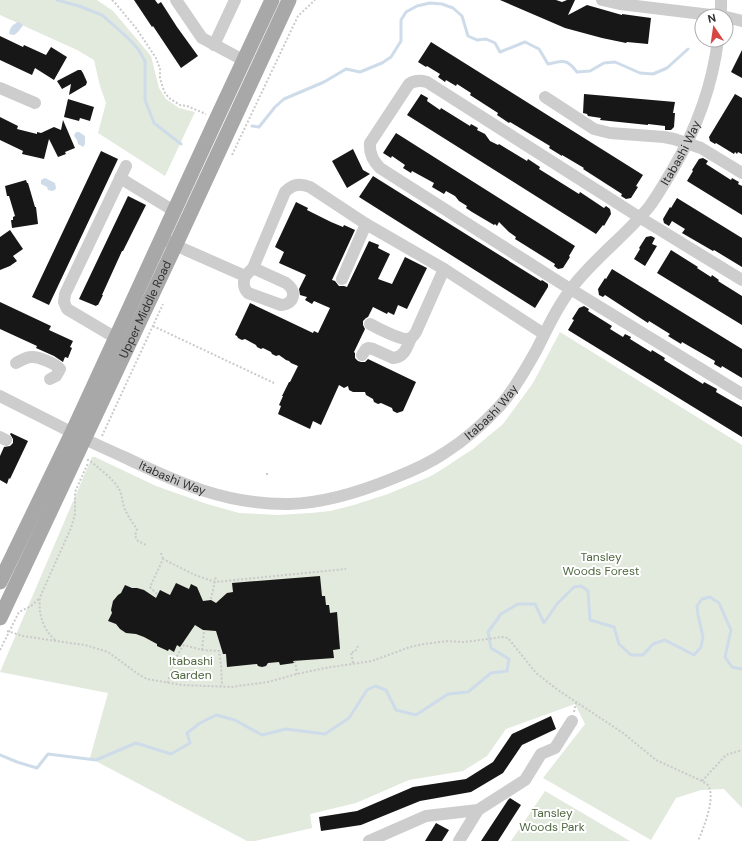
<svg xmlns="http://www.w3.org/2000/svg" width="742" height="841" viewBox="0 0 742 841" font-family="'DM Sans',sans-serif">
  <rect width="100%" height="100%" fill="#fff"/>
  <path fill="#e2e9dd" d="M0,0h97l16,11 38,45 8,32 7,11 13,9 16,4 -30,64 -67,-43 8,-30 -6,-17 -6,-26 -17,-10 -77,-35z
    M560,332l182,113v363l-18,-19 -23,1 -25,8 -25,42 -108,-62 42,-54 -10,-20 -69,25 -19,27 -24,15 -54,9 -53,23 -46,11 2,14 -57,13h-8l-157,-83 18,-65 -108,-21 92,-215h3l61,29 51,18 32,9 39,2 33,-2 19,-2 24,-6 34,-11 41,-17 12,-7 32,-21 30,-25 30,-41z
    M545,791l85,50h-119z"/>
  <path fill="#cedcea" d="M19,22l4,3c-1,2 -6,9 -9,10 -2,0 -3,-1 -5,-1 1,-6 3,-10 10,-12z
    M77,132h2l6,4v8l-2,3 -5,-3 -1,-4 -3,-4 1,-3z
    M45,178l10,5 1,5 -1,2 -3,1 -4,-1 -1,-3 -6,-3v-4z"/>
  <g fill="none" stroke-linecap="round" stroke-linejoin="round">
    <path stroke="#cedcea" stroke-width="3" d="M57,0l22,6 23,9 26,23 10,11 7,12v39l9,23 27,21
      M252,126l7,1 16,-20 9,-8 40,-17 22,-13 14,3 22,-9 9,-6 10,-16v-21l5,-8 11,-6 13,-3 12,1 11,4 9,8 6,20 9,4 9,-1 9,4 5,9 25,-10 14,7 9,15c16,-3 18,-6 29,8l13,-1 14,-8 11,-1 25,11 13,1 14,-6 21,-19
      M0,755l17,7 20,6 11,-14 48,6 40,-17 35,11 19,-11 -3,-10 13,-10 16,-8 19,5 27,15 24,-6 39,5 24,-16 18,-28 8,-4 11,4 10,20 20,5 32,-21 20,-2 23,-19 16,-2 2,-12 -18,-11 -3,-16 13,-18 17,-10h17l9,19 13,-19 17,-17 7,-1 7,5 2,29 24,7 5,17 12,11h12l10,-11 12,-4 29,15 7,-8 2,-10 -5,-22 -1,-9 5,-7 8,-2 9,6 12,27 -6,27 7,10 10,2"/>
  </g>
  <path fill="#171717" d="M134,0h21l3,4 3,-2 16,25 21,29 -17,12 -28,-42 -1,1z
    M500,0h56l6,2 5,-2h8l-7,15 19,-10 35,10v-1l29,4 -3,26 -21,-2 -1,1 -24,-5 -37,-10z
    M0,36l23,11 1,-2 22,10 5,-8 16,10 -13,23 -19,-12 -3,7 -32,-15z
    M431,42l212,133 -7,11 2,1 -7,11 -5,1 -5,-3 1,-2 -39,-25 1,-1 -22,-13v1l-13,-8 1,-2 -40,-24 -1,1 -12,-8 1,-2 -28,-18 1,-2 -14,-9 -1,2 -10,-6 -1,2 -7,-5 2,-3 -13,-8 -1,1 -8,-5z
    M742,50v28l-11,-6z
    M78,70h3l2,3 4,9 -1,3 -17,10 2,-11 -9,5 -5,-8z
    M421,94l7,4 -1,3 13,9 1,-2 29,18 1,-2 7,4 -1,2 8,4 5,7 8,4 1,-1 28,17 1,-2 12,8 -1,2 40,25 1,-2 24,16 2,-2 4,3 1,5 -7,12 -1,-1 -7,9 -189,-119z
    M584,94l91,8 -2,11h2l-1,14 -3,3h-6v-4l-17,-2v1l-48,-5 1,-2 -13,-2 -1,-2 -4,-1z
    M735,94l7,4v56l-4,-2 -1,2 -2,-2 -1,2 -18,-11 -1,1 -5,-3 -1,-4z
    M68,99l26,8 -4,14 -10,-3 -1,3 -15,-4z
    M0,117l18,9 -1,3 20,5v-2l4,1 13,-6 7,3 2,-10 12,28 -10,4 1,2 -8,3 -9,-18 -5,20 -22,-5 1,-3 -23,-11z
    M396,133l179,113 -6,10 1,1 -7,11 -5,1 -4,-3 1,-2 -40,-25 1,-2 -7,-5 -10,-10 -2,4 -2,-2 -1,1 -22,-13 -6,-4 1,-2 -8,-5 -4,-5 -9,-5 -2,3 -12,-7 2,-4 -22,-12 -1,2 -8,-5 2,-3 -13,-9 -1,2 -8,-5z
    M353,149l10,21 7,4 -23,14 -15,-27z
    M101,151l17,8 -69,146 -17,-8z
    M703,158l5,3 -2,3 25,16 1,-2 7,4 -1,2 4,2v29l-55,-34 6,-10 -1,-1 7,-11z
    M373,176l168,105 1,-1 6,4v3l-13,21 -176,-111z
    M26,180l1,3h1l7,24h1l2,17 -26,4 -1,-8h2v-3l2,-1 -6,-20h-2l-2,-10z
    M128,196l18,9 -23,46h-1l-20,44h1l-5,10h-1l-1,1 -17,-7z
    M677,198l65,40v29l-28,-17 -1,1 -31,-18 3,-4 -13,-8 -3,5 -5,-3 -1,-4 7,-12 1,1z
    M296,202l12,6 -1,2 24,12 12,5 1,-2 11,5 -23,50 3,1 4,5h5l3,1 22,-46 10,4 -1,3 12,6 -12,25 14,5 13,-27 22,11 -20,41 -9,-4 -4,10 -6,-3 -1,2 -14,-7 -5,10 -2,1 -3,3v4l2,4 -11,23 1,1v5l3,3 3,1h4l3,-3 48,23 -13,29 -6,2 -4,-2 -1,-3 -11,-5 -3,1 -4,-2 -1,-3 -7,-4 -1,-3h-12l-4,-2 -1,-4 -4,2 -5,-3 -18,40 -8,-4 -3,8 -32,-15 3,-8 -2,-1 4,-9h-1l7,-14h1l8,-16 -7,-3 -2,-2 -3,-1 -7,-5 -3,1 -4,-2 -1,-2 -8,-4 -2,1 -4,-2 -1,-2 -11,-6 -3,1 -4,-2 -1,-2 -2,-1 15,-32 63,30 1,-2 4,2 12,-25 -16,-7 -2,3 -7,-4 2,-3 -7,-2 -1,-6 7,-14 -27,-12 5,-11 -9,-5z
    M10,230l13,19 -10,7 4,5 -7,5 -10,4v-33z
    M651,236l4,2 -3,6 5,2 -12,20 -11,-7 6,-10 -1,-1 7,-11z
    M671,250l27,17 -1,1 14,9 1,-2 7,5 -1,1 24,15v29l-85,-52z
    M612,269l130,80v29l-20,-12 -1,2 -7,-4 1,-3 -33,-19 -1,2 -13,-8 2,-2 -21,-13 -1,2 -43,-28 -2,2 -4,-2 -1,-6 7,-11 1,1z
    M0,302l51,24 -2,4 24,11 -3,6 2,1 -4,10 -3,-1 -2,5 -9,-6 -18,-8 1,-2 -37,-17z
    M584,306l5,3 -1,2 24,15 -2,3 13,8 2,-3 6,3 -1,2 21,13 1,-2 13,8 -1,2 39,24 1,-2 13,7 -1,3 26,15v30l-174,-107 6,-10 -2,-1 7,-11z
    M11,433l17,8 -18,38 -1,-1 -2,6 -7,-4v-24l4,-9 6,-1 3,-3v-4l-3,-5z
    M320,576l2,20h3l1,9h3l1,8 7,-1 3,37 -7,1 1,8 -41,3 1,2 -14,2 -1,-3 -11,1 -2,3 -4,1 -4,-1 -1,-2 -30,3 -1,-13h-3l-7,-23 -13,-1 -8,-5 -15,22 -3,-2 -3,7 -5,-3 -1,2 -11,-5v-2l-13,-7 -8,-3 -10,-1 -6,-4 -4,-5 -8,-3 4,-8 -1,-3 2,-9 5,-6 3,-2 4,-8 7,3h5l7,2 12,8 4,-8 10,5 6,-12 13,6 2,-5 6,3 6,14 8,-1 5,3 11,-10 6,-1 -1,-9z
    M551,716l5,13 -34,16 -19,28 -32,19 -51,9 -59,24 -40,6 -2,-14 38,-6 56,-24 53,-8 27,-17 19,-28z
    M510,798l11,7 -23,36h-17l27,-41z
    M436,823l13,7 -7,11h-17z"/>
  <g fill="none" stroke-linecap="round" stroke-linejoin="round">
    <path stroke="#cacaca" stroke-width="2" stroke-dasharray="2 2" stroke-linecap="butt" d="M112,0l4,4 20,24 20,30 4,11v9l3,10 2,5 4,5 11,7 7,1 19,8
      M232,155l66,-139 17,-16
      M153,326l121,57
      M102,436l61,-132
      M87,460h2c9,8 24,18 30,29 3,5 3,12 5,18 3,8 8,15 13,22l-2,7 3,5 8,4
      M266,474h3
      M161,553l2,6
      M157,594l-7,-7 13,-28 32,16 20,7 131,-13
      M211,599l5,-23
      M7,631l16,5 33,5 29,4 23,7 30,22 9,5 35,6 49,2 37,-5 29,-8 28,-6 47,-7 38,-14 14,-3 24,-3 15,1 10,-1 29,-4 6,1 28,35 22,17 65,43 33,27 46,21c3,2 6,3 7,6 6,14 -6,42 -11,54
      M55,640c-12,-11 -17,-26 -15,-43l31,-69 4,-14v-22l13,-29
      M0,650l19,-38 12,-6 9,-8
      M202,650l2,-18
      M295,661l2,13
      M353,663l-2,-11h4l4,-8
      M168,683c2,-14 8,-27 16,-38l18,5 17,1 2,14 1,21
      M574,712l2,-9
      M702,781l24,-26 16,-5"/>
    <g stroke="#cdcdcd" stroke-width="12">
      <path d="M176,0l26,38 41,22"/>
      <path d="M602,0l18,4 99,12"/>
      <path d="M721,16v-16"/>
      <path d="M726,17l16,4"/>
      <path d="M214,45l21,-45"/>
      <path d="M0,88l35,15"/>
      <path d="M545,97l49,32 16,4 54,4 10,2 27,9 41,25"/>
      <path d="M120,178l54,33"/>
      <path d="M366,224l78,45 -28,63c-3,5 -5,7 -10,7 -7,0 -29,-11 -36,-15"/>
      <path d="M162,238l24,12 59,26c-2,7 -2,12 3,17l33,12c14,-1 16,-14 5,-22l-33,-15"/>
      <path d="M444,269l100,65"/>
      <path d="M245,276l8,-8 32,-76c8,-8 15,-9 25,-5l56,37 -24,55"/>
      <path d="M742,280l-103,-63 -212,-135c-7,-2 -12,-2 -18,2l-39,59c-1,10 3,18 10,25l179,114 183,112"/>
      <path d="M116,338l-49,-29 -3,-7 1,-8 61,-128"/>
      <path d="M362,355l4,-6 2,-1 5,1 20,9c12,-1 14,-11 18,-20"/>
      <path d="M16,363c4,-2 10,-6 15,-6 7,-1 25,7 29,12l-4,7 -6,3"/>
      <path id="s1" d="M0,396c24,12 47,24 71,36 17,9 35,17 53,25 54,26 103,48 165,47 36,-1 71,-12 105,-26 18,-7 36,-15 52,-26 19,-12 38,-29 53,-45 15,-17 27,-38 38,-58 11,-22 21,-44 37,-64 22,-28 52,-50 75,-78 9,-12 16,-25 24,-38 24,-41 39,-81 45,-129"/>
      <path d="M0,437l6,3"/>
      <path d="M369,841l57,-25 52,-6 47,-30 16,-26 14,-6 17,-27"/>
      <path d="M459,841l19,-31"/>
    </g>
    <g stroke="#a8a8a8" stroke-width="15">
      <path d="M0,582l72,-149 144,-313 56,-120"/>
      <path id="s2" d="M0,618l176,-374 113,-244"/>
    </g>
  </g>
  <g text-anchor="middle" stroke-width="4" stroke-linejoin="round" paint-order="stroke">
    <g font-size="12" fill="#303030" stroke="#fff">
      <text dy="4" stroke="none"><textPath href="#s1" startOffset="863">Itabashi Way</textPath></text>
      <text dy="4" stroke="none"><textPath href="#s2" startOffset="341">Upper Middle Road</textPath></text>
      <text dy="4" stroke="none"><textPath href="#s1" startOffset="539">Itabashi Way</textPath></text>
      <text dy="4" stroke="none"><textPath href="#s1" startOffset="191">Itabashi Way</textPath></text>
    </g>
    <g font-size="12" fill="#506841" stroke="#fff">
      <text x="601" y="561">Tansley<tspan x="601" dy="14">Woods Forest</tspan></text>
      <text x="191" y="665">Itabashi<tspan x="191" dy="14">Garden</tspan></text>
      <text x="552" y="817">Tansley<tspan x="552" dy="14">Woods Park</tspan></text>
    </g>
  </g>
  <g transform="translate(714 28) rotate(347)"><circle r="19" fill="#ffffff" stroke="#acacac"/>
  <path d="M0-3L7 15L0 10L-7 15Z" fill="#d64744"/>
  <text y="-6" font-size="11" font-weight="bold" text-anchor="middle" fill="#303030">N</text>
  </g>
</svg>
